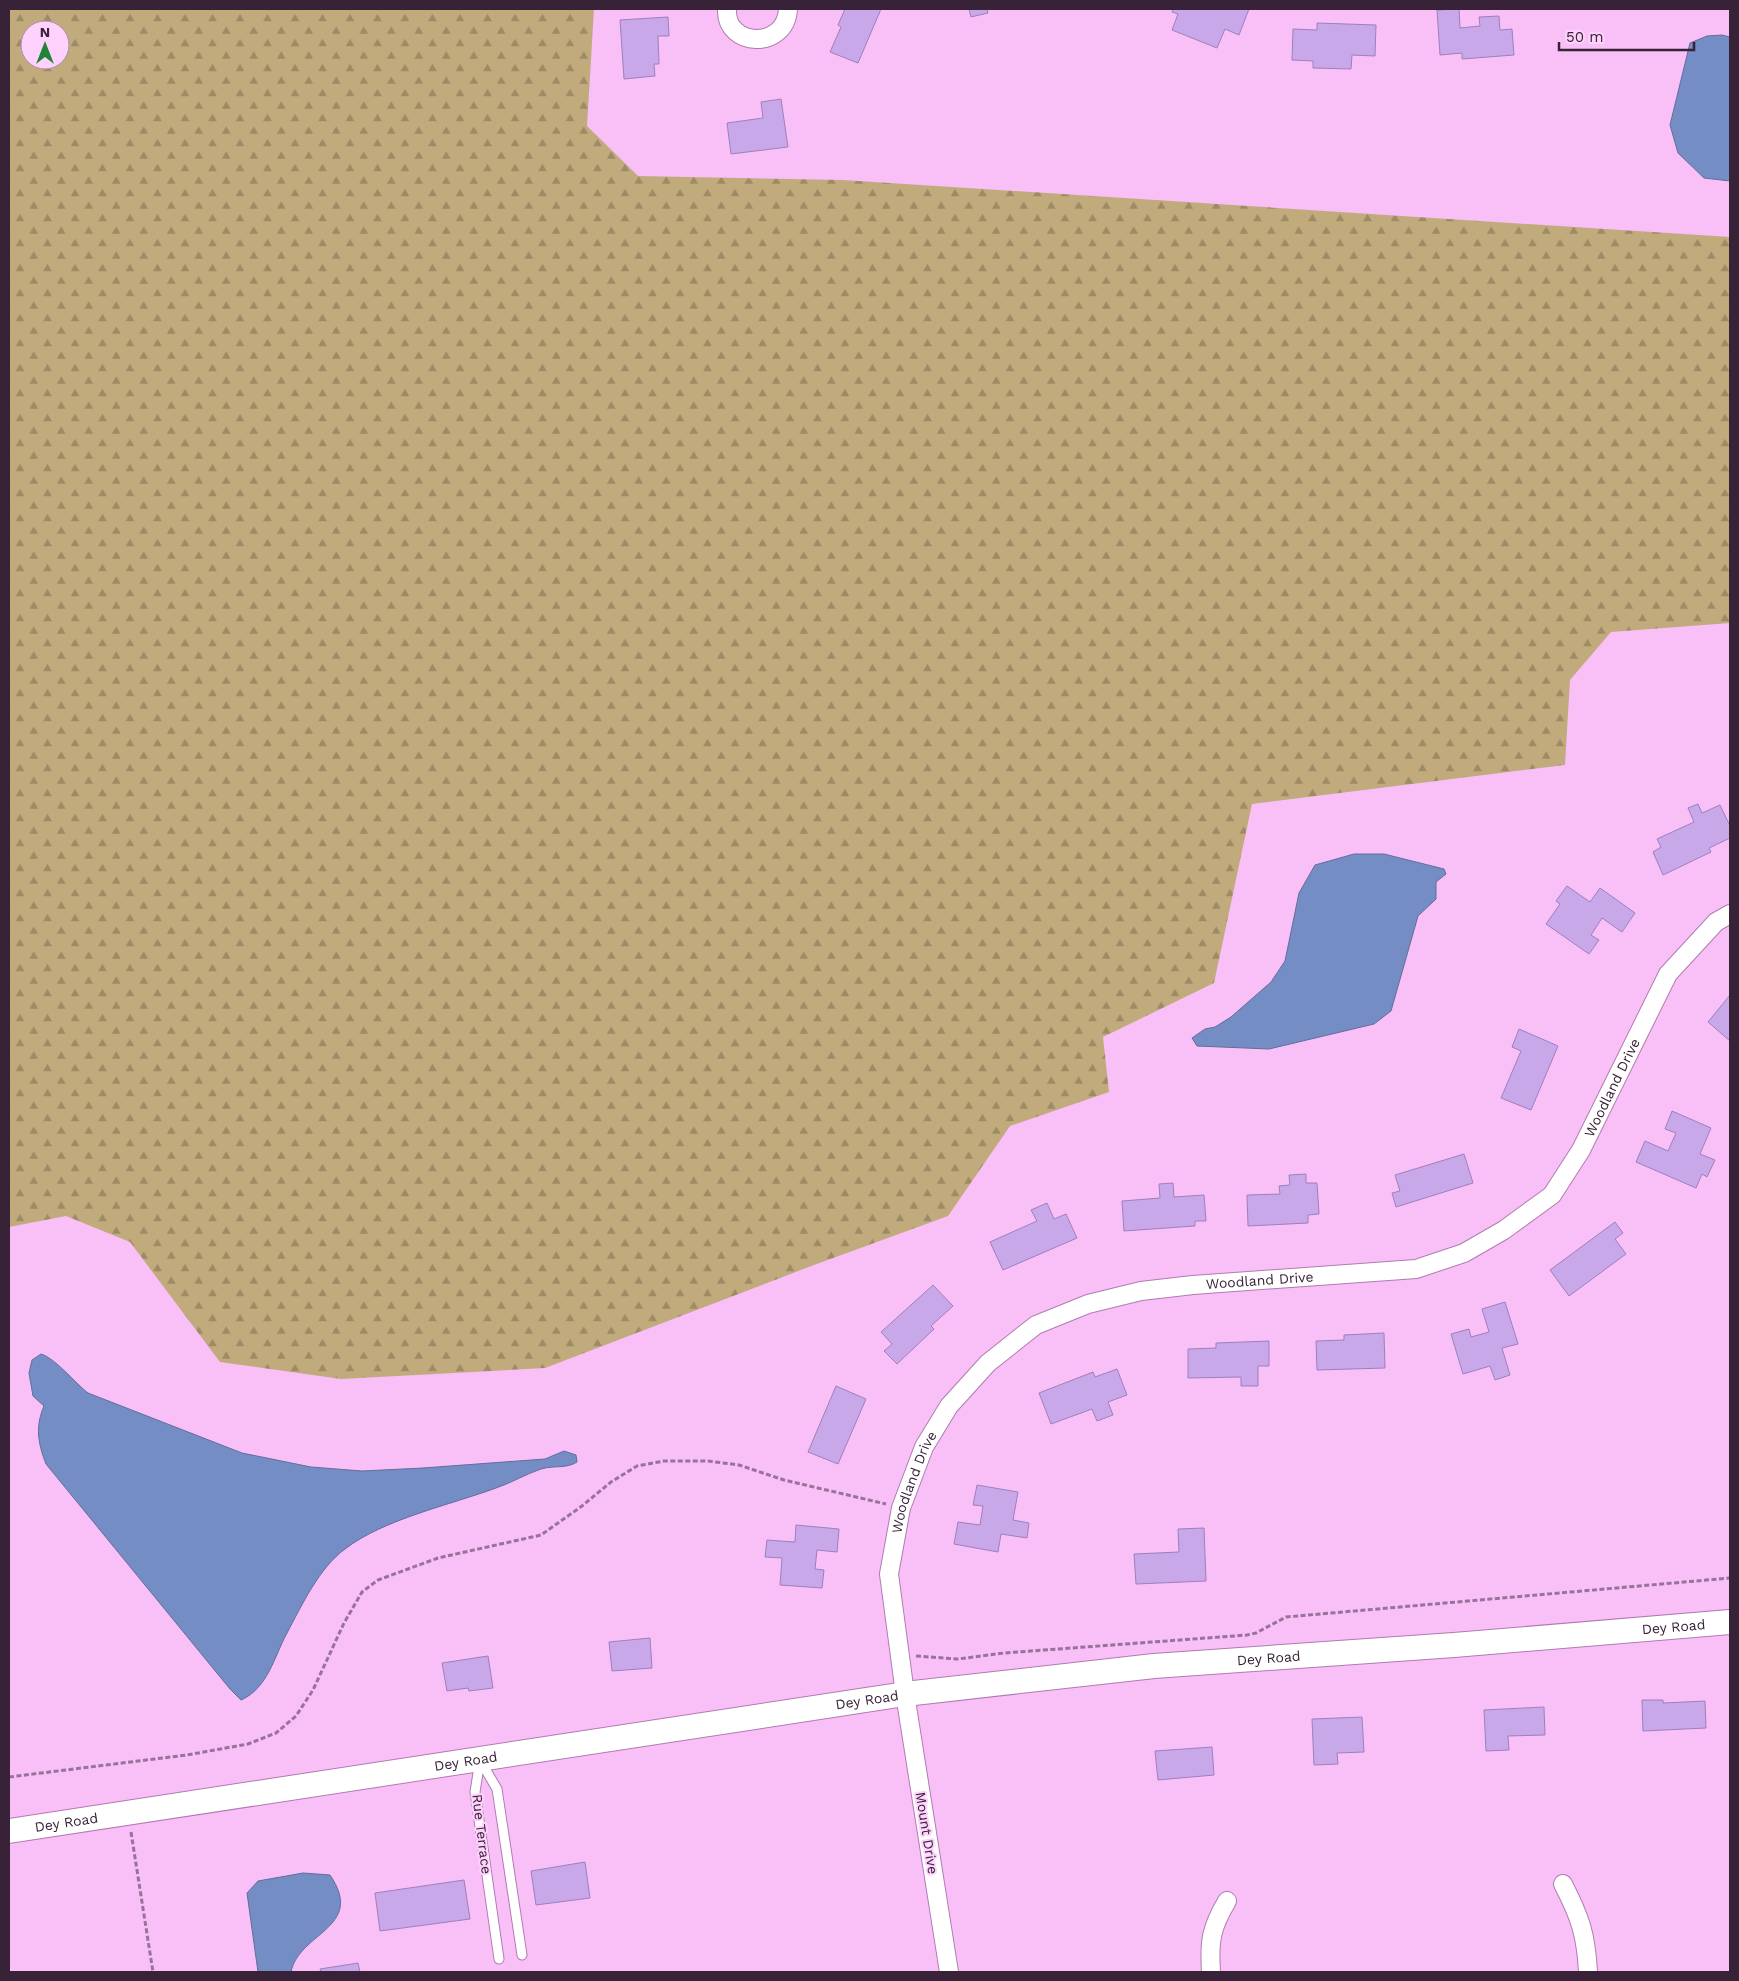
<svg xmlns="http://www.w3.org/2000/svg" width="1739" height="1981" viewBox="0 0 1739 1981" font-family="'Work Sans',sans-serif">
  <defs>
    <pattern id="forest-firs" width="22" height="20" patternUnits="userSpaceOnUse" patternTransform="scale(1.25)"><rect width="22" height="20" fill="#c1ab7c"/><path d="M5 1l3.5 6h-7zM16 11l3.5 6h-7z" fill="#9e8b66"/></pattern>
  </defs>
  <rect width="100%" height="100%" fill="#f8c0f7"/>
  <path fill="url(#forest-firs)" fill-rule="evenodd" d="M9,9h585l-7,117 51,50 205,4 887,57v386l-119,9 -41,48 -5,85 -313,39 -38,179 -111,54 6,55 -99,34 -62,90 -134,49 -269,103 -204,11 -121,-17 -90,-120 -64,-26 -57,11zM30,30h30v30h-30z"/>
  <path fill="#758dc5" stroke="#626d9a" d="M1722,35l8,2v144l-26,-3 -26,-25 -8,-28 20,-82 17,-7z
    M1354,854h30l60,15 2,5 -10,8v17l-18,17 -27,95 -17,13 -105,25 -72,-3 -5,-8 13,-9 10,-2 16,-10 40,-35 14,-21 14,-68 16,-28z
    M41,1354c14,4 34,29 47,39l154,60 69,14 51,4 61,-3 122,-9 19,-8 12,4 1,7c-11,7 -22,3 -36,7 -15,5 -30,14 -45,19 -46,17 -112,31 -151,61 -26,19 -43,56 -58,84 -13,24 -19,55 -46,67l-11,-11 -184,-225c-8,-21 -11,-37 -2,-58l-11,-10 -4,-23 3,-13z
    M303,1873l27,2c36,53 -31,57 -39,97h-33l-11,-79 11,-12z"/>
  <path fill="#c8a8e8" stroke="#9e7fbc" d="M845,9h36l-23,54 -28,-11 11,-25 -3,-2z
    M969,9h18l1,4 -17,4z
    M1173,9h76l-10,26 -14,-6 -8,19 -45,-18 6,-16 -6,-2z
    M1459,9l1,19 20,-2 -1,-9 20,-1 1,14 12,-1 2,26 -52,4v-6l-22,2 -3,-45z
    M668,17l1,19h-11l1,28h-5l1,12 -31,3 -4,-59z
    M1317,23l59,2 -1,31 -23,-1 -1,14 -38,-1v-7l-21,-1 1,-31 24,1z
    M781,99l7,48 -57,7 -4,-31 36,-5 -2,-16z
    M1698,804l4,9 18,-8 10,21v12l-21,10 2,4 -48,23 -10,-23 8,-5 -4,-8 37,-17 -6,-14z
    M1567,886l23,16 10,-14 35,25 -13,19 -20,-14 -11,17 8,5 -10,14 -43,-30 14,-20 -4,-3z
    M1730,995v46l-22,-19z
    M1519,1029l39,17 -27,64 -30,-12 20,-47 -9,-4z
    M1672,1111l39,17 -11,26 15,6 -8,17 -5,-3 -6,14 -60,-26 9,-21 23,10 8,-18 -11,-4z
    M1464,1154l9,29 -77,24 -4,-14 8,-2 -5,-16z
    M1306,1174v9h11l2,31 -11,1v8l-60,3 -1,-31 33,-1 -1,-8 11,-1 -1,-10z
    M1173,1183l1,14 30,-2 2,26h-11v5l-71,5 -2,-30 38,-3 -1,-14z
    M1047,1203l7,16 12,-5 11,24 -74,32 -13,-28 47,-21 -6,-11z
    M1615,1222l8,11 -8,6 11,15 -57,42 -19,-26z
    M933,1285l20,21 -22,20 3,3 -37,35 -13,-13 8,-7 -11,-12z
    M1505,1302l13,42 -16,4 8,27 -15,5 -5,-14 -27,8 -12,-40 18,-5 2,8 18,-5 -7,-23z
    M1384,1333l1,35 -68,2 -1,-29 28,-1v-5z
    M1269,1341v25h-11v20h-17v-9l-53,1v-29l28,-1v-5z
    M1117,1369l10,26 -19,7 5,13 -16,6 -5,-12 -41,15 -12,-31 54,-21 2,5z
    M836,1386l30,13 -28,65 -30,-12z
    M977,1485l41,7 -5,28 16,3 -2,15 -26,-4 -3,18 -44,-8 4,-22 22,3 3,-19 -10,-1z
    M796,1525l43,4 -2,23 -20,-2 -2,19 9,1 -2,18 -42,-3 2,-27 -17,-1 2,-17 28,2z
    M1204,1528l2,53 -70,3 -2,-30 45,-2 -1,-23z
    M650,1638l2,30 -40,3 -3,-29z
    M488,1656l5,32 -24,3 -1,-3 -21,3 -5,-28z
    M1642,1700h21v3l42,-2 1,27 -63,3z
    M1544,1707l1,28 -37,1 1,14 -23,1 -2,-41z
    M1362,1717l2,35 -27,1 1,11 -24,1 -2,-46z
    M1212,1747l2,28 -56,5 -3,-29z
    M585,1862l5,36 -54,7 -5,-34z
    M464,1880l6,39 -90,12 -5,-38z
    M358,1963l2,9h-39l-1,-3z"/>
  <g fill="none" stroke-linecap="round" stroke-linejoin="round">
    <defs>
      <path id="service" d="M499,1959l-24,-167 5,-32 17,29 25,166"/>
      <g id="minor">
        <path d="M727,9c-2,39 59,41 61,0"/>
        <path d="M1563,1884c17,33 23,50 25,88"/>
        <path id="s1" d="M949,1972l-44,-278 -16,-120 12,-66 23,-61 25,-41 39,-43 48,-38 52,-21 53,-13 52,-6 223,-16 48,-16 40,-23 48,-35 29,-45 87,-176 48,-52 14,-8"/>
        <path d="M1211,1972c-2,-31 0,-44 16,-71"/>
      </g>
      <g id="secondary">
        <path id="s2" d="M9,1831l896,-137 249,-28 300,-21 276,-23"/>
      </g>
    </defs>
    <use href="#service" stroke="#af7caf" stroke-width="11"/>
    <use href="#minor" stroke="#af7caf" stroke-width="20"/>
    <use href="#secondary" stroke="#af7caf" stroke-width="26"/>
    <path stroke="#997299" stroke-width="3" stroke-dasharray="5 2.5" stroke-linecap="butt" d="M916,1656l42,3 46,-6 243,-18 9,-2 30,-16 444,-39
      M9,1777l178,-22 61,-11 28,-11 20,-17 17,-26 31,-67 18,-31 16,-12 60,-22 103,-23 41,-29 29,-24 26,-16 27,-5h44l31,4 45,15 102,24
      M131,1832l22,140"/>
    <use href="#service" stroke="#fff" stroke-width="9"/>
    <use href="#minor" stroke="#fff" stroke-width="18"/>
    <use href="#secondary" stroke="#fff" stroke-width="24"/>
  </g>
  <g text-anchor="middle" stroke-width="4" stroke-linejoin="round" paint-order="stroke">
    <g font-size="14" fill="#372237" stroke="#ffd2fe">
      <text dy="5" stroke="none"><textPath href="#s1" startOffset="1368">Woodland Drive</textPath></text>
      <text dy="5" stroke="none"><textPath href="#s1" startOffset="932">Woodland Drive</textPath></text>
      <text dy="5" stroke="none"><textPath href="#s1" startOffset="498">Woodland Drive</textPath></text>
      <text dy="5" stroke="none"><textPath href="#s2" startOffset="1678">Dey Road</textPath></text>
      <text dy="5" stroke="none"><textPath href="#s2" startOffset="1272">Dey Road</textPath></text>
      <text dy="5" stroke="none"><textPath href="#s2" startOffset="868">Dey Road</textPath></text>
      <text dy="5" stroke="none"><textPath href="#s2" startOffset="462">Dey Road</textPath></text>
      <text dy="5" stroke="none"><textPath href="#s2" startOffset="58">Dey Road</textPath></text>
      <text transform="translate(927 1833) rotate(81)" y="5">Mount Drive</text>
      <text transform="translate(482 1834) rotate(83)" y="5">Rue Terrace</text>
    </g>
  </g>
  <rect width="1739" height="1981" fill="none" stroke="#372237" stroke-width="20"/>
  <g transform="translate(45 45)"><circle r="24" fill="#ffd2fe" stroke="#af8cae"/>
  <path d="M0-4L9 19L0 12L-9 19Z" fill="#228337"/>
  <text y="-8" font-size="14" font-weight="bold" text-anchor="middle" fill="#372237">N</text>
  </g>
  <path d="M1559 42v8h135v-8" fill="none" stroke="#372237" stroke-width="2.5"/>
  <text x="1566" y="42" font-size="15" fill="#372237" stroke="#ffd2fe" stroke-width="4" paint-order="stroke">50 m</text>
</svg>
